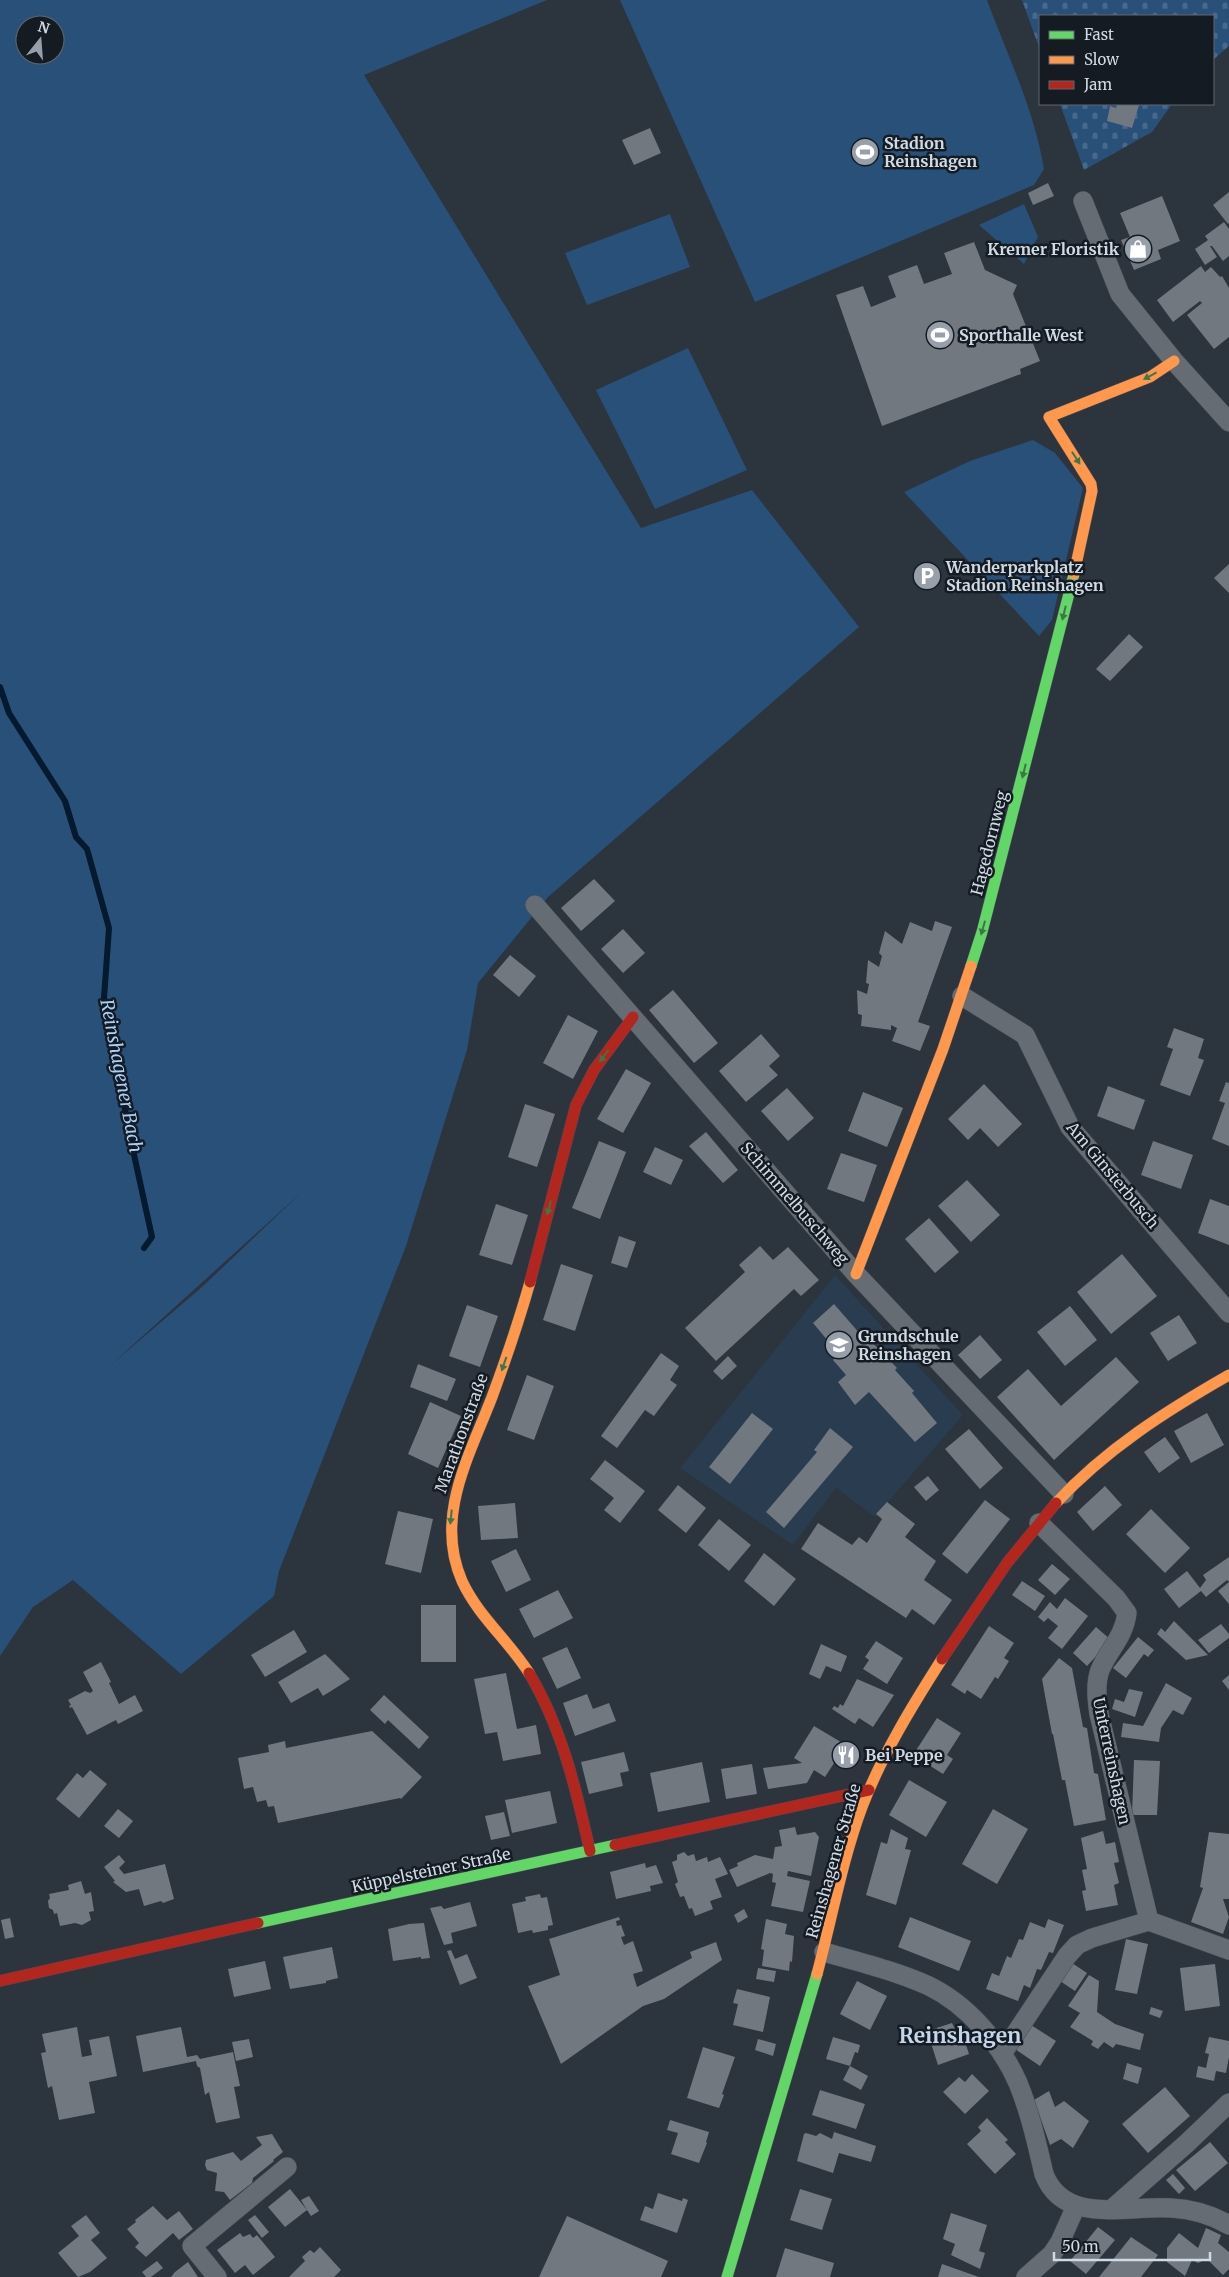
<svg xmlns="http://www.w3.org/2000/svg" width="1229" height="2277" viewBox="0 0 1229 2277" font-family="Merriweather,serif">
  <defs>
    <pattern id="cemetery-stones" width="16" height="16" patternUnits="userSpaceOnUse" patternTransform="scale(1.25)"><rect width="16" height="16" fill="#295079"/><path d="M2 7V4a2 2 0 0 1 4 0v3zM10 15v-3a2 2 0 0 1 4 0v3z" fill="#47698c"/></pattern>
  </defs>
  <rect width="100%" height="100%" fill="#2c343d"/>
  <path fill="#293c50" d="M835,1275l128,140 -88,102 -39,-29 -43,57 -113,-77z"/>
  <path fill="#295079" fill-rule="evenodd" d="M0,0h547l-183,75 277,453 111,-38 107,137 -311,270 -70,86 -11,67 -61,196 -127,325 -5,25 -93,78 -108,-94 -40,27 -33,49zM25,25h30v30h-30zM303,1191l-101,96 -90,77z
    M620,0h367c21,57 47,109 57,169l-10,16 -279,117z
    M1024,204l14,33 -14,27 -45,-39z
    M670,214l20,53 -103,38 -22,-52z
    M688,348l59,122 -92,39 -59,-119z
    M1033,440l22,13 28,35 -31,132 -13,16 -135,-144 66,-31z"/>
  <path fill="url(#cemetery-stones)" d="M1022,0h207v46l-16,14v-44h-173v34z
    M1060,104h112l-20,28 -68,38z"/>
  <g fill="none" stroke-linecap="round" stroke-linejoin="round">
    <path stroke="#05192f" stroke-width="6" d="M0,687l9,26 56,88 11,36 11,12 22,79 -5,70 27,143 21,96 -8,11"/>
  </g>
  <path fill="#717880" d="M1117,104l22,1 -7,23 -25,-7 3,-15 6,2z
    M650,128l11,25 -27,12 -12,-25z
    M1048,183l6,13 -21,9 -5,-12z
    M1229,192v31l-1,1 -15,-19z
    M1162,196l18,45 -22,9 3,9 -27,11 -13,-30 9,-3 -10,-24z
    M1224,222l5,7v27l-6,5 -11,-15h-2l7,11 -12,8 -10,-16 13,-9 -3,-4z
    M974,242l11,28 32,15 -4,9 27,67 -20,8 1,5 -139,52 -46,-131 27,-9 8,21 25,-10 -8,-21 29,-11 7,19 28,-10 -8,-21z
    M1201,266l4,6 6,-5 9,10 2,-1 7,12v49l-15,12 -27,-34 15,-12 -2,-2 -27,21 -16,-22z
    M1229,564v29l-15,-15z
    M1129,634l14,13 -33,34 -14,-12z
    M594,879l21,22 -34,30 -20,-23z
    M935,921l17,6 -34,95 12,4 -10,25 -28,-10 5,-13 -6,-3v5l-30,-4 1,-11 -4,-1 -1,-24 10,4 2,-10 -3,-1 2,-23 11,7 3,-11 -3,-3 6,-22 17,13 8,-22 22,9z
    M623,929l22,24 -22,20 -22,-24z
    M510,955l26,21 -17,21 -26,-22z
    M673,990l45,53 -24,20 -45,-53z
    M568,1015l30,16 -25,48 -30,-16z
    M1174,1028l30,11 -6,19 6,2 -14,36 -30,-11 13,-36 -6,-2z
    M761,1034l19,22 -11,10 9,9 -32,27 -27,-31z
    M626,1069l25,14 -28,50 -26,-14z
    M1226,1082l3,1v63l-17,-7 13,-36 -6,-2z
    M984,1084l38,40 -24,23 -18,-19 -12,12 -20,-21z
    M1108,1086l37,14 -11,30 -37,-14z
    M787,1088l27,30 -26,23 -27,-30z
    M863,1092l40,16 -16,39 -39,-16z
    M525,1104l30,10 -18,53 -29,-10z
    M706,1132l32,38 -15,13 -34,-37z
    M599,1141l27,11 -26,67 -28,-11z
    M1153,1141l40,14 -12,34 -40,-14z
    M655,1147l28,13 -12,25 -28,-13z
    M841,1153l36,12 -13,37 -37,-13z
    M967,1180l33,35 -29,27 -33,-36z
    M1210,1199l19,7v39l-31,-12z
    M496,1204l32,11 -16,50 -33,-10z
    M929,1218l30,34 -24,21 -30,-34z
    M619,1236l17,6 -9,26 -16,-5z
    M760,1246l13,14 15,-13 31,33 -18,16 -7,-7 -78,72 -31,-33 60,-56 -6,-7z
    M1122,1254l35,42 -46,38 -34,-42z
    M561,1264l32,11 -18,56 -32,-11z
    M834,1304l27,31 2,-2 34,35 -2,2 19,21 -2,2 25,30 -22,19 -46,-50 -14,13 -17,-23 8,-7 -13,-15 6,-6 -26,-31z
    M467,1305l31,11 -18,51 -31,-11z
    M1070,1306l27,34 -32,26 -28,-34z
    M1179,1315l18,28 -29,18 -18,-28z
    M980,1335l22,25 -22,19 -22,-24z
    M661,1353l18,13 -9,14 7,5 -23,31 -9,-6 -28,38 -16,-12z
    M728,1356l9,10 -15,14 -9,-9z
    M1116,1357l23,25 -85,78 -57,-63 31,-28 33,37z
    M418,1364l38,15 -9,22 -37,-14z
    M527,1375l27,11 -20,54 -27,-10z
    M430,1402l31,14 -23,52 -30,-14z
    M752,1413l21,16 -43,55 -21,-17z
    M1207,1413l17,32 -33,18 -17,-32z
    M830,1428l23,19 -69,81 -18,-16 51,-60 -3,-2z
    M969,1429l34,39 -23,21 -35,-40z
    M1165,1437l15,21 -21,15 -15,-21z
    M605,1460l40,31 -25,32 -16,-13 10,-12 -24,-19z
    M928,1476l11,14 -13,11 -12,-14z
    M678,1485l28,23 -20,25 -28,-23z
    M1105,1486l17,19 -29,26 -16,-19z
    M985,1500l25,19 -43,55 -25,-20z
    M887,1502l28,22 -10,13 31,24 -12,19 28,20 -18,25 -22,-16 -6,9 -105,-69 17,-26 34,22 7,-8 8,6 15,-24 -6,-5z
    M515,1503l3,35 -37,2 -3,-34z
    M1151,1509l39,39 -25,25 -39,-39z
    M398,1511l35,8 -12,54 -36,-9z
    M719,1519l32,26 -22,26 -31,-26z
    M516,1549l15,31 -25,12 -15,-31z
    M764,1553l32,26 -22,27 -30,-25z
    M1229,1557v47l-11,-13 11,-9 -2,-2 -21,17 -5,-6 -22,17 -15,-19 23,-18 13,17 6,-8 -3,-5z
    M1052,1564l18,15 -15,16 -17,-15z
    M1022,1581l23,15 -10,15 -23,-16z
    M558,1590l15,28 -39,20 -15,-29z
    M1065,1598l23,18 -26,33 -14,-11 10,-12 -10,-8 -4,4 -6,-5 12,-15 7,7z
    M421,1605h35v57h-35z
    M1174,1621l34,34 -22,5 -29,-26 4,-6 4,4z
    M1221,1624l8,10v4l-20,15 -11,-13z
    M989,1626l25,17 -10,15 5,3 -11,18 -3,-2 -14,22 -14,-9 -2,4 -14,-9z
    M1096,1627l15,13 -24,26 -14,-13z
    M294,1630l13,22 -42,25 -14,-22z
    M1138,1637l16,13 -6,7 -4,-3 -18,24 -13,-10z
    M876,1641l27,17 -16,26 -24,-15 6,-9 -4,-3z
    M821,1644l26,12 -6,16 -15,-6 -6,13 -11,-5z
    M567,1647l14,31 -24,11 -15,-31z
    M325,1654l25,25 -27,17 -5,-8 -27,15 -13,-21z
    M1059,1658l13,10 11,59 4,1 7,45 4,1 8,46 -32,6 -9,-46h-3l-9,-46h-1l-10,-55z
    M101,1662l10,20 -2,1 10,21 16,-9 8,16 -25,13 -2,-4 -29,15 -15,-28 -2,1 -1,-2 2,-1 -3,-5 17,-9 5,2 3,-2 -10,-19z
    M506,1673l11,56 19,-4 5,29 -38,7 -6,-29 -12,2 -11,-55z
    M1229,1675v15l-7,-9z
    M857,1679l37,16 -21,32 -14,-9 -4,6 -23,-15 2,-3 4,2 2,-4 3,2z
    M1166,1683l26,15 -9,17 -10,-5 -12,18 -2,14 -38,-5 2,-14 20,3z
    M1129,1689l14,3 -8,25 -23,-8 3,-10 9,3z
    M587,1694l6,15 16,-6 7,18 -41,15 -12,-33z
    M384,1695l45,42 -10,12 -31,-29 -3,4 -15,-14z
    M937,1718l24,15 -14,22 6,4 -10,15 -30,-19z
    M814,1726l42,25 -10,15 -10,-6 -11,17 -11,-7 -7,13 -39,6 -5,-21 39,-5 -8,-5z
    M372,1731l50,46 -21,22 -1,-1 -122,25 -4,-17 -6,1 -2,-7 -9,2 -4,-15 -9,2 -6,-31 31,-6 -1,-7 17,-4 1,7z
    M624,1752l5,19 -9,2 3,13 -34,8 -8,-32z
    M1134,1760l26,1 -3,54h-25z
    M702,1762l8,40 -52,10 -8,-39z
    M752,1764l5,30 -31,5 -5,-30z
    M90,1770l17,14 -28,34 -23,-19 21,-26 6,5z
    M909,1780l38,22 -21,35 -37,-22z
    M550,1791l7,32 -45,10 -7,-33z
    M118,1809l15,12 -14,17 -15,-12z
    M993,1809l35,20 -31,55 -35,-20z
    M504,1812l6,24 -19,4 -6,-24z
    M795,1827l2,8 18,-3 4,5 -8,39 -23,-5 -1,5 23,5 -7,31 -32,-6 5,-23 -4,-1 1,-8 -3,-1 -33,14 -8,-17 9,-4 -1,-3 18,-8 18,4 2,-12 7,-1 -3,-16z
    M891,1829l17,9 -3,11 6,1 -15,55 -30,-10 15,-53 6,2z
    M1103,1831l3,13 9,-2 4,20 -5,1 5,20 -5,2 4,20 -32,6 -4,-20 4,-1 -4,-20 5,-1 -6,-31z
    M1209,1832l20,2v65h-6l6,18 -6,17 -32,-12 12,-34 -3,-1z
    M684,1852l4,4 6,-2 2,7 11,-4 1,5 12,-5 8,17 -13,5 7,18 -12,4 3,8 -18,7 -3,-8 -3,1 -5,-13 -4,1 -5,-13 3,-2 -6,-20 5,-2v-5z
    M119,1855l6,7 -6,6 5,6 41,-10 9,35 -11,4 -2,-2 -17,5 -5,-17 -13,3 -13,-10 2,-1 -11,-14z
    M645,1863l1,5 10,-3 7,18 -13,3 1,5 -35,8 -6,-27z
    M81,1881l4,13 6,-2 3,19 -5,1 2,8 -9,5 -7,-2 -15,3 -3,-13 -3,1 -1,-4 -4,-2 -1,-7 2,-3 -1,-4 20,-4 -1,-5z
    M540,1894l1,4 6,-1 6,28 -5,1v4l-15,3 -1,-3 -14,3 -6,-29 14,-3 -1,-4z
    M470,1902l7,24 -26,7 2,10 -9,2 -14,-37 11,-2 3,3z
    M744,1909l4,8 -10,6 -4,-8z
    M619,1917l1,3 -4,1 1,5 4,-1 4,11 -4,1 3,8 9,-4 10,30 -10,3 4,13 55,-29 -2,-6 26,-10 6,18 -58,39 -21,7 -82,58 -33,-78 32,-11 -11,-36z
    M910,1917l61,24 -12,30 -61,-24z
    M10,1918l4,19 -9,2 -4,-19z
    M766,1919l21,5 -2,10 9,2 -2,26 -2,-1 -1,10 -27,-5 2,-16 -3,-1z
    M1048,1919l16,6 -11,28 -4,-1 -8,18 -4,-1 -7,19 -6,-3 -6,16 -32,-12 6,-16 7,3 8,-20 4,2 8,-19 4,1 7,-18 15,6z
    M424,1923l6,35 -9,1v-2l-28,4 -5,-32 21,-5z
    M1126,1939l22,5 -11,50 -22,-4z
    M332,1947l6,31 -12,3v2l-36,6 -7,-32z
    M451,1950l4,9 12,-5 10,24 -17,7 -13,-34z
    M265,1961l6,28 -37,8 -6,-28z
    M1072,1963l15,10 -12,18 -15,-10z
    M1215,1964l5,42 -35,5 -5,-43z
    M758,1968l18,3 -2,11 -18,-3z
    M1089,1975l10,6 -2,31 18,12 29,10 -4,16 -24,-6 -3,4 -9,-6 -6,7 -7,-4 2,-4 -23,-14 10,-14 -12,-7z
    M857,1981l30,15 -17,34 -30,-16z
    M737,1989l33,8 -7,35 -30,-7 5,-21 -5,-1z
    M1151,2007l12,4 -3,7 -11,-4z
    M952,2023l4,8 5,-1 8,24 -31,11 -11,-34z
    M1031,2025l25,16 -16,25 -25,-17z
    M77,2027l5,30 10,-2 -3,-15 20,-4 8,40 -28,6 6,31 -36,7 -7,-34 -4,2 -7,-35 5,-1 -4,-18z
    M181,2027l6,30 10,-2 3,4 33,-7 7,34 -6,1 6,31 -24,5 -7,-31 -4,3 -5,-27 -3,-2 -1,-5 -53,11 -7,-36z
    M833,2037l27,8 -2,8 -3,-1 -5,14 18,10 -7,14 -18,-10 7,-14 -24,-7z
    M1209,2037l20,4v16l-3,16 -10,-2 -2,10 -18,-4 2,-11 8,2 3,-14 -4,-1z
    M249,2039l4,18 -17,4 -4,-19z
    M758,2039l18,5 -3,12 -18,-6z
    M703,2047l32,10 -13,37 2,1 -5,13 -32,-10z
    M1127,2063l15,5 -4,16 -15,-5z
    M972,2074l17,17 -24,23 -22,-22 16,-15 6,5z
    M1165,2087l25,29 -42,37 -26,-29z
    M820,2090l45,14 -9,25 -44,-14z
    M1049,2091l6,16 9,-6 25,20 -16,27 -12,-9 -11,6 -16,-45z
    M987,2118l21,22 -3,2 11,12 -21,20 -28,-30 14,-13 -3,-4z
    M670,2120l39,12 -3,10 1,1 -8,20 -28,-9 7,-21 -11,-3z
    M834,2132l42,14 -5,16 -32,-9 -6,20 -36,-12 7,-27 2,-1 10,3 4,-3 12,6z
    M272,2134l11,18 -10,8 1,1 -21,17 -1,5 -22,17 -6,-8 -9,-1 2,-18 -10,-3 -2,-5 1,-5 27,-8 8,9 21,-16 -6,-8z
    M1210,2142l18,21 -33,28 -19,-21z
    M1173,2174l12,14 -6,6 -13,-14z
    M290,2189l17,21 -6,-10 8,-4 10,15 -8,5 -4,-6 -22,17 -17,-20z
    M800,2189l32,10 -10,31 -32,-10z
    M658,2193l24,8 1,-3 5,2 -11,33 -37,-13 5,-14 8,3z
    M153,2206l14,14 12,-9 14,18 -14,11 -6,-7 -27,24 -11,-10 4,-4 -12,-14 9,-7 -1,-2z
    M951,2213l36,12 -8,26 6,2 -5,16 -29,-14 4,-11 -12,-5z
    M86,2215l14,18 -9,7 16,18 -17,14 -12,5 -20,-24 21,-17 -8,-10z
    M255,2215l14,17 -7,6 -14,-18z
    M567,2216l101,45 -7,16h-122z
    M1098,2227l17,13 -29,34 -16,-13z
    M1206,2228l15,7 -3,8 11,9v17l-6,6 -16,-16 -9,4 -6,-3 -7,16 -18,-14v-14l12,-15 19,15z
    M240,2233l3,4 7,-3 3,4 4,-3 18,22 -22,18 -8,-10 -10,8 -18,-23z
    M1131,2237l27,18 -17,22h-42z
    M320,2247l21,23 -7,7h-45l16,-16 -3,-4 8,-7 4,3z
    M785,2248l49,15 -4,14h-54z
    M157,2261l6,7 -12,9h-5l-4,-5z
    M188,2262l10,15h-27l4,-5z
    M942,2264l37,13h-41z"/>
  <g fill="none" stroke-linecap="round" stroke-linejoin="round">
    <defs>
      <path id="street" d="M1083,201l37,93 54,67 55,61
        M535,905l321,369 208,220
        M962,996l63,39 45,92 159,186
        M1149,1921l80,29
        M824,1952c35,10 72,19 105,34 39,19 72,58 89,97 12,29 19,61 26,91 20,52 83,31 127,34 19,1 41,7 58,17
        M1002,2054l65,-98 10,-11 15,-7 57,-17 -50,-207c-2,-14 -4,-30 1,-44 9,-21 24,-33 27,-57l-11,-15 -77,-75
        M1112,2209l74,-65 43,-41
        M217,2277l-25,-31 95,-79
        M1026,2277l26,-23 8,-12 16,-36"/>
      <path id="fast" d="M971,966l11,-34 92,-358
        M258,1923l357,-78
        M727,2277l90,-303"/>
      <path id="slow" d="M1074,574l18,-83 -1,-7 -42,-67 101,-40 24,-16
        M856,1274l87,-225 28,-83
        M1056,1503c50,-54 110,-92 173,-128
        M529,1673c-20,-32 -51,-57 -67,-92 -28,-64 7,-124 30,-184 14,-38 27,-76 38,-115
        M817,1974c15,-56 25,-113 45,-167 20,-52 50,-101 80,-148"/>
      <path id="jam" d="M530,1282l46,-177 18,-35 39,-53
        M942,1659l65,-96 49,-60
        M529,1673c33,55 47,116 61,178
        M615,1845l254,-55
        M0,1981l258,-58"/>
    </defs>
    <use href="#street" stroke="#484f56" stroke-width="20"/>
    <use href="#fast" stroke="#484f56" stroke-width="12"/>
    <use href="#slow" stroke="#484f56" stroke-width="12"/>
    <use href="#jam" stroke="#484f56" stroke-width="12"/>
    <use href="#street" stroke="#656c74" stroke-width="19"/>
    <use href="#fast" stroke="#63d668" stroke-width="11"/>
    <use href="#slow" stroke="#ff974d" stroke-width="11"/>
    <use href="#jam" stroke="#b3261e" stroke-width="11"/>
  </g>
  <defs><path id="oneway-solid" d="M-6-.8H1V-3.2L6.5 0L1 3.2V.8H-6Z" transform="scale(1.25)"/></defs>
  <g fill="#3c7845">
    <use href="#oneway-solid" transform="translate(1150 376) rotate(152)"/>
    <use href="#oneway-solid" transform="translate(1076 458) rotate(57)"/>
    <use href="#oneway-solid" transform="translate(1064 613) rotate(104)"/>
    <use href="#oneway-solid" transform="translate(1024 771) rotate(104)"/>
    <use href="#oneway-solid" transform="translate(983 928) rotate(106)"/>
    <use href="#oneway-solid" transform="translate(604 1056) rotate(127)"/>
    <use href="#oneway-solid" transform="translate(549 1208) rotate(105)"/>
    <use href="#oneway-solid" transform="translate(504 1364) rotate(109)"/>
    <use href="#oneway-solid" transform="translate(451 1517) rotate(96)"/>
  </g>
  <defs>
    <symbol id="stadium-disc" viewBox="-11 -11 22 22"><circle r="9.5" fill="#97a0aa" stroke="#141b22"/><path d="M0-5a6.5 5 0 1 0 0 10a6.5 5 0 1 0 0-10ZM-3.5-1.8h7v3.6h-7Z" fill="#fff"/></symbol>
    <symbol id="shop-disc" viewBox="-11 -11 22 22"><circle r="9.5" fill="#97a0aa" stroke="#141b22"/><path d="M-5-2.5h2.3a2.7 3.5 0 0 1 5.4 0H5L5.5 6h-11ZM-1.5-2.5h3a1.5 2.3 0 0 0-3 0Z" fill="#fff"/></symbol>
    <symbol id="parking-disc" viewBox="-11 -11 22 22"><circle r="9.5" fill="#97a0aa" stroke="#141b22"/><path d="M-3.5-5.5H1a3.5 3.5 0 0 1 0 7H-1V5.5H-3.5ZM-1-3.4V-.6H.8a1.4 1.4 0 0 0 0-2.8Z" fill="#fff"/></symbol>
    <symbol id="school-disc" viewBox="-11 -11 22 22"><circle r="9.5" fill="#97a0aa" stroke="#141b22"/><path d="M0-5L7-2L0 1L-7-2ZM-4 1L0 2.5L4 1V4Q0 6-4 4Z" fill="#fff"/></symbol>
    <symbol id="restaurant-disc" viewBox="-11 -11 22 22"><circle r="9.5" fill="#97a0aa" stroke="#141b22"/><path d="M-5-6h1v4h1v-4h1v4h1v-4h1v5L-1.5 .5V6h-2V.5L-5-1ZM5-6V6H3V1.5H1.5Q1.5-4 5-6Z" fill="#fff"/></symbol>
  </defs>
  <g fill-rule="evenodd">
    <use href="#stadium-disc" x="849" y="136" width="32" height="32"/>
    <use href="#shop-disc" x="1122" y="233" width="32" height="32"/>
    <use href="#stadium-disc" x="924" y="319" width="32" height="32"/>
    <use href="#parking-disc" x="911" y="560" width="32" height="32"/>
    <use href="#school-disc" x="823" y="1329" width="32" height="32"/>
    <use href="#restaurant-disc" x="830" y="1739" width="32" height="32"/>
  </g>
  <g text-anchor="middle" stroke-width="5" stroke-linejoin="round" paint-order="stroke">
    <g font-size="16" font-weight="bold" fill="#d0dae4" stroke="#141b22" text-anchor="start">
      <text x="884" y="149">Stadion<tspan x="884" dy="18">Reinshagen</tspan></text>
      <text x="1119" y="255" text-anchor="end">Kremer Floristik</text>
      <text x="959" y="341">Sporthalle West</text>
      <text x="946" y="573">Wanderparkplatz<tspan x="946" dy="18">Stadion Reinshagen</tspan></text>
      <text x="858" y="1342">Grundschule<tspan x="858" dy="18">Reinshagen</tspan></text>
      <text x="865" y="1761">Bei Peppe</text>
    </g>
    <g font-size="16" fill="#d0dae4" stroke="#141b22">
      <text transform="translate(989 843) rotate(-76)" y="6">Hagedornweg</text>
      <text transform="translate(1113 1175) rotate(50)" y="6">Am Ginsterbusch</text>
      <text transform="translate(795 1203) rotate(49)" y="6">Schimmelbuschweg</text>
      <text transform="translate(461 1433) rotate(-70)" y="6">Marathonstraße</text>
      <text transform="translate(1112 1761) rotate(78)" y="6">Unterreinshagen</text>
      <text transform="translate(833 1861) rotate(-74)" y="6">Reinshagener Straße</text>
      <text transform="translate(431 1870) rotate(-12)" y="6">Küppelsteiner Straße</text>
    </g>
    <g font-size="18" font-style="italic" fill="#a8d0fc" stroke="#141b22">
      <text transform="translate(121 1076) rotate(79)" y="6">Reinshagener Bach</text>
    </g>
    <g font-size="21" font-weight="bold" fill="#c3d6eb" stroke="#141b22">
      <text x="960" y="2043">Reinshagen</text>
    </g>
  </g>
  <rect x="1039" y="15" width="175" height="90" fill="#141b22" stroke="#5f6770"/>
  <rect x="1049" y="31" width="25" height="8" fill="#63d668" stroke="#5f6770"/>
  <text x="1084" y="40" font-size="15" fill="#d0dae4">Fast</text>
  <rect x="1049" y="56" width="25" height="8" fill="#ff974d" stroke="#5f6770"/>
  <text x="1084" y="65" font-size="15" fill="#d0dae4">Slow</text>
  <rect x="1049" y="81" width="25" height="8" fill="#b3261e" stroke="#5f6770"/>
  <text x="1084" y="90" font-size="15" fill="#d0dae4">Jam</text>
  <g transform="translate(40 40) rotate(17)"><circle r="24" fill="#141b22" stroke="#5f6770"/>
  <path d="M0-4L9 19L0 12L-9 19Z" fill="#97a0aa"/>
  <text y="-8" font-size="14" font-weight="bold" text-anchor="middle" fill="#d0dae4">N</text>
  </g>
  <path d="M1054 2252v8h156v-8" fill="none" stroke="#d0dae4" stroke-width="2.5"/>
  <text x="1062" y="2252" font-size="15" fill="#d0dae4" stroke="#141b22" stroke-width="4" paint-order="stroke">50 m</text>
</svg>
